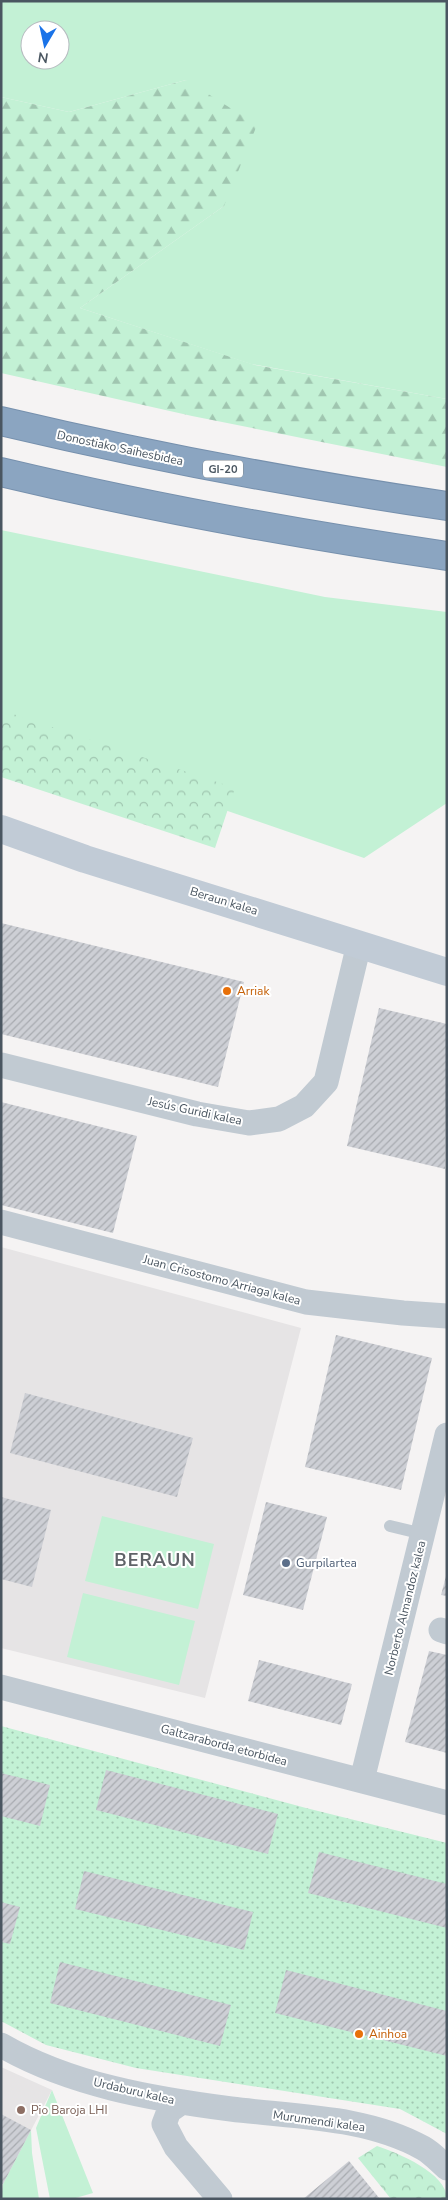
<svg xmlns="http://www.w3.org/2000/svg" width="448" height="2200" viewBox="0 0 448 2200" font-family="'Nunito Sans',sans-serif">
  <defs>
    <pattern id="forest-firs" width="22" height="20" patternUnits="userSpaceOnUse" patternTransform="scale(1.25)"><rect width="22" height="20" fill="#c3f1d5"/><path d="M5 1l3.5 6h-7zM16 11l3.5 6h-7z" fill="#a0c6b0"/></pattern>
    <pattern id="park-crowns" width="20" height="18" patternUnits="userSpaceOnUse" patternTransform="scale(1.25)"><rect width="20" height="18" fill="#c3f1d5"/><path d="M2 6a3 3 0 1 1 6 0M12 15a3 3 0 1 1 6 0" fill="none" stroke="#a0c6b0"/></pattern>
    <pattern id="garden-dots" width="8" height="8" patternUnits="userSpaceOnUse" patternTransform="scale(1.25)"><rect width="8" height="8" fill="#c3f1d5"/><path d="M2 2h.1M6 6h.1" fill="none" stroke="#a0c6b0" stroke-width="1.8" stroke-linecap="round"/></pattern>
    <pattern id="building-hatch" width="6" height="6" patternUnits="userSpaceOnUse" patternTransform="scale(1.25)"><rect width="6" height="6" fill="#cdcfd5"/><path d="M-1 1l2-2M0 6l6-6M5 7l2-2" fill="none" stroke="#a8abb0"/></pattern>
  </defs>
  <rect width="100%" height="100%" fill="#f5f3f3"/>
  <path fill="#e6e4e5" d="M1,1247l300,81 -96,370 -204,-50z
    M1,2067l51,23 -49,94h-2z"/>
  <path fill="#c3f1d5" fill-rule="evenodd" d="M1,1h446v398l-196,-35 -171,-56 144,-102 -38,-126 -117,32 -68,-15zM30,30h30v30h-30z
    M1,530l324,67 122,15v191l-83,55 -363,-125z
    M102,1516l112,28 -16,65 -113,-28z
    M83,1593l112,28 -16,64 -112,-28z
    M52,2090l41,103 -21,6h-22l-14,-71z
    M31,2130l1,23 7,46h-38l2,-15z"/>
  <path fill="url(#forest-firs)" d="M186,80l71,45 -33,81 -144,102 175,57 192,34v68l-255,-51 -191,-43v-276l68,15z"/>
  <path fill="url(#park-crowns)" d="M1,710l234,78 -20,60 -214,-71z
    M377,2146c21,7 70,27 70,53h-56l-33,-41z"/>
  <path fill="url(#garden-dots)" d="M1,1726l305,82 141,35v291l-47,-25 -264,-41 -90,-23 -45,-24z"/>
  <path fill="url(#building-hatch)" d="M1,923l243,59 -26,105 -217,-53z
    M379,1008l68,16 -2,145 -98,-23z
    M1,1102l136,34 -24,97 -112,-28z
    M336,1335l96,23 -31,132 -96,-23z
    M25,1393l168,45 -16,59 -167,-44z
    M1,1497l50,13 -19,77 -31,-8z
    M266,1502l61,15 -24,93 -60,-15z
    M446,1576h1v20l-6,-1z
    M429,1651l18,4v98l-42,-11z
    M259,1660l93,24 -11,41 -93,-24z
    M106,1770l172,44 -10,40 -172,-44z
    M1,1773l49,12 -10,41 -39,-10z
    M319,1852l128,32v44l-139,-35z
    M84,1871l169,41 -9,38 -169,-41z
    M1,1902l19,5 -10,37 -9,-2z
    M60,1962l171,43 -11,41 -170,-43z
    M286,1970l161,41v45l-172,-43z
    M1,2114l30,16 -28,54h-2z
    M349,2161l31,38h-77z"/>
  <g fill="none" stroke-linecap="round" stroke-linejoin="round">
    <defs>
      <path id="highway" d="M1,421c148,35 296,63 446,85
        M1,472c147,35 296,62 446,84"/>
    </defs>
    <use href="#highway" stroke="#7690ad" stroke-width="30"/>
    <path stroke="#c1cad2" stroke-width="12" d="M390,1526l33,8"/>
    <path stroke="#c1cad2" stroke-width="25" d="M1,1065l196,49 52,9 30,-4 25,-13 22,-24 33,-138
      M1,1222l305,80 97,11 44,3
      M441,1630l6,2
      M1,1687l446,116
      M362,1780l85,-345
      M1,2045c69,40 152,54 230,64 63,8 135,7 192,39 9,5 16,13 24,20
      M182,2102l-13,9 -5,13 12,23 44,52"/>
    <path stroke="#c1cbd6" stroke-width="28" d="M1,829l84,30 362,113"/>
    <use href="#highway" stroke="#8ba5c1" stroke-width="28"/>
  </g>
  <g fill="#e8710a" stroke="#fff" stroke-width="2">
    <circle cx="227" cy="991" r="5"/>
    <circle cx="359" cy="2034" r="5"/>
  </g>
  <circle fill="#5c6f8a" stroke="#fff" stroke-width="2" cx="286" cy="1563" r="5"/>
  <circle fill="#8d6e63" stroke="#fff" stroke-width="2" cx="21" cy="2110" r="5"/>
  <g text-anchor="middle" stroke-width="4" stroke-linejoin="round" paint-order="stroke">
    <rect fill="#fff" stroke="#808990" stroke-width="1" x="203" y="460.5" width="40" height="17" rx="4"/>
    <g font-size="11" font-weight="bold" fill="#4a5661">
      <text x="223" y="473">GI-20</text>
    </g>
    <g font-size="12" fill="#4a5661" stroke="#fff">
      <text transform="translate(120 448) rotate(12)" y="4">Donostiako Saihesbidea</text>
      <text transform="translate(224 901) rotate(17)" y="4">Beraun kalea</text>
      <text transform="translate(195 1111) rotate(12)" y="4">Jesús Guridi kalea</text>
      <text transform="translate(222 1280) rotate(15)" y="4">Juan Crisostomo Arriaga kalea</text>
      <text transform="translate(405 1608) rotate(-76)" y="4">Norberto Almandoz kalea</text>
      <text transform="translate(224 1745) rotate(15)" y="4">Galtzaraborda etorbidea</text>
      <text transform="translate(134 2091) rotate(13)" y="4">Urdaburu kalea</text>
      <text transform="translate(319 2121) rotate(8)" y="4">Murumendi kalea</text>
    </g>
    <g font-size="12" fill="#c56008" stroke="#fff" text-anchor="start">
      <text x="237" y="995">Arriak</text>
      <text x="369" y="2038">Ainhoa</text>
    </g>
    <g font-size="12" fill="#4e5e75" stroke="#fff" text-anchor="start">
      <text x="296" y="1567">Gurpilartea</text>
    </g>
    <g font-size="12" fill="#785e54" stroke="#fff" text-anchor="start">
      <text x="31" y="2114">Pio Baroja LHI</text>
    </g>
    <g font-size="18" font-weight="bold" letter-spacing="1" fill="#5f6368" stroke="#fff">
      <text x="155" y="1566">BERAUN</text>
    </g>
  </g>
  <rect width="448" height="2200" fill="none" stroke="#4a5661" stroke-width="5"/>
  <g transform="translate(45 45) rotate(189)"><circle r="24" fill="#ffffff" stroke="#b7bbc0"/>
  <path d="M0-4L9 19L0 12L-9 19Z" fill="#1a73e8"/>
  <text y="-8" font-size="14" font-weight="bold" text-anchor="middle" fill="#4a5661">N</text>
  </g>
</svg>
